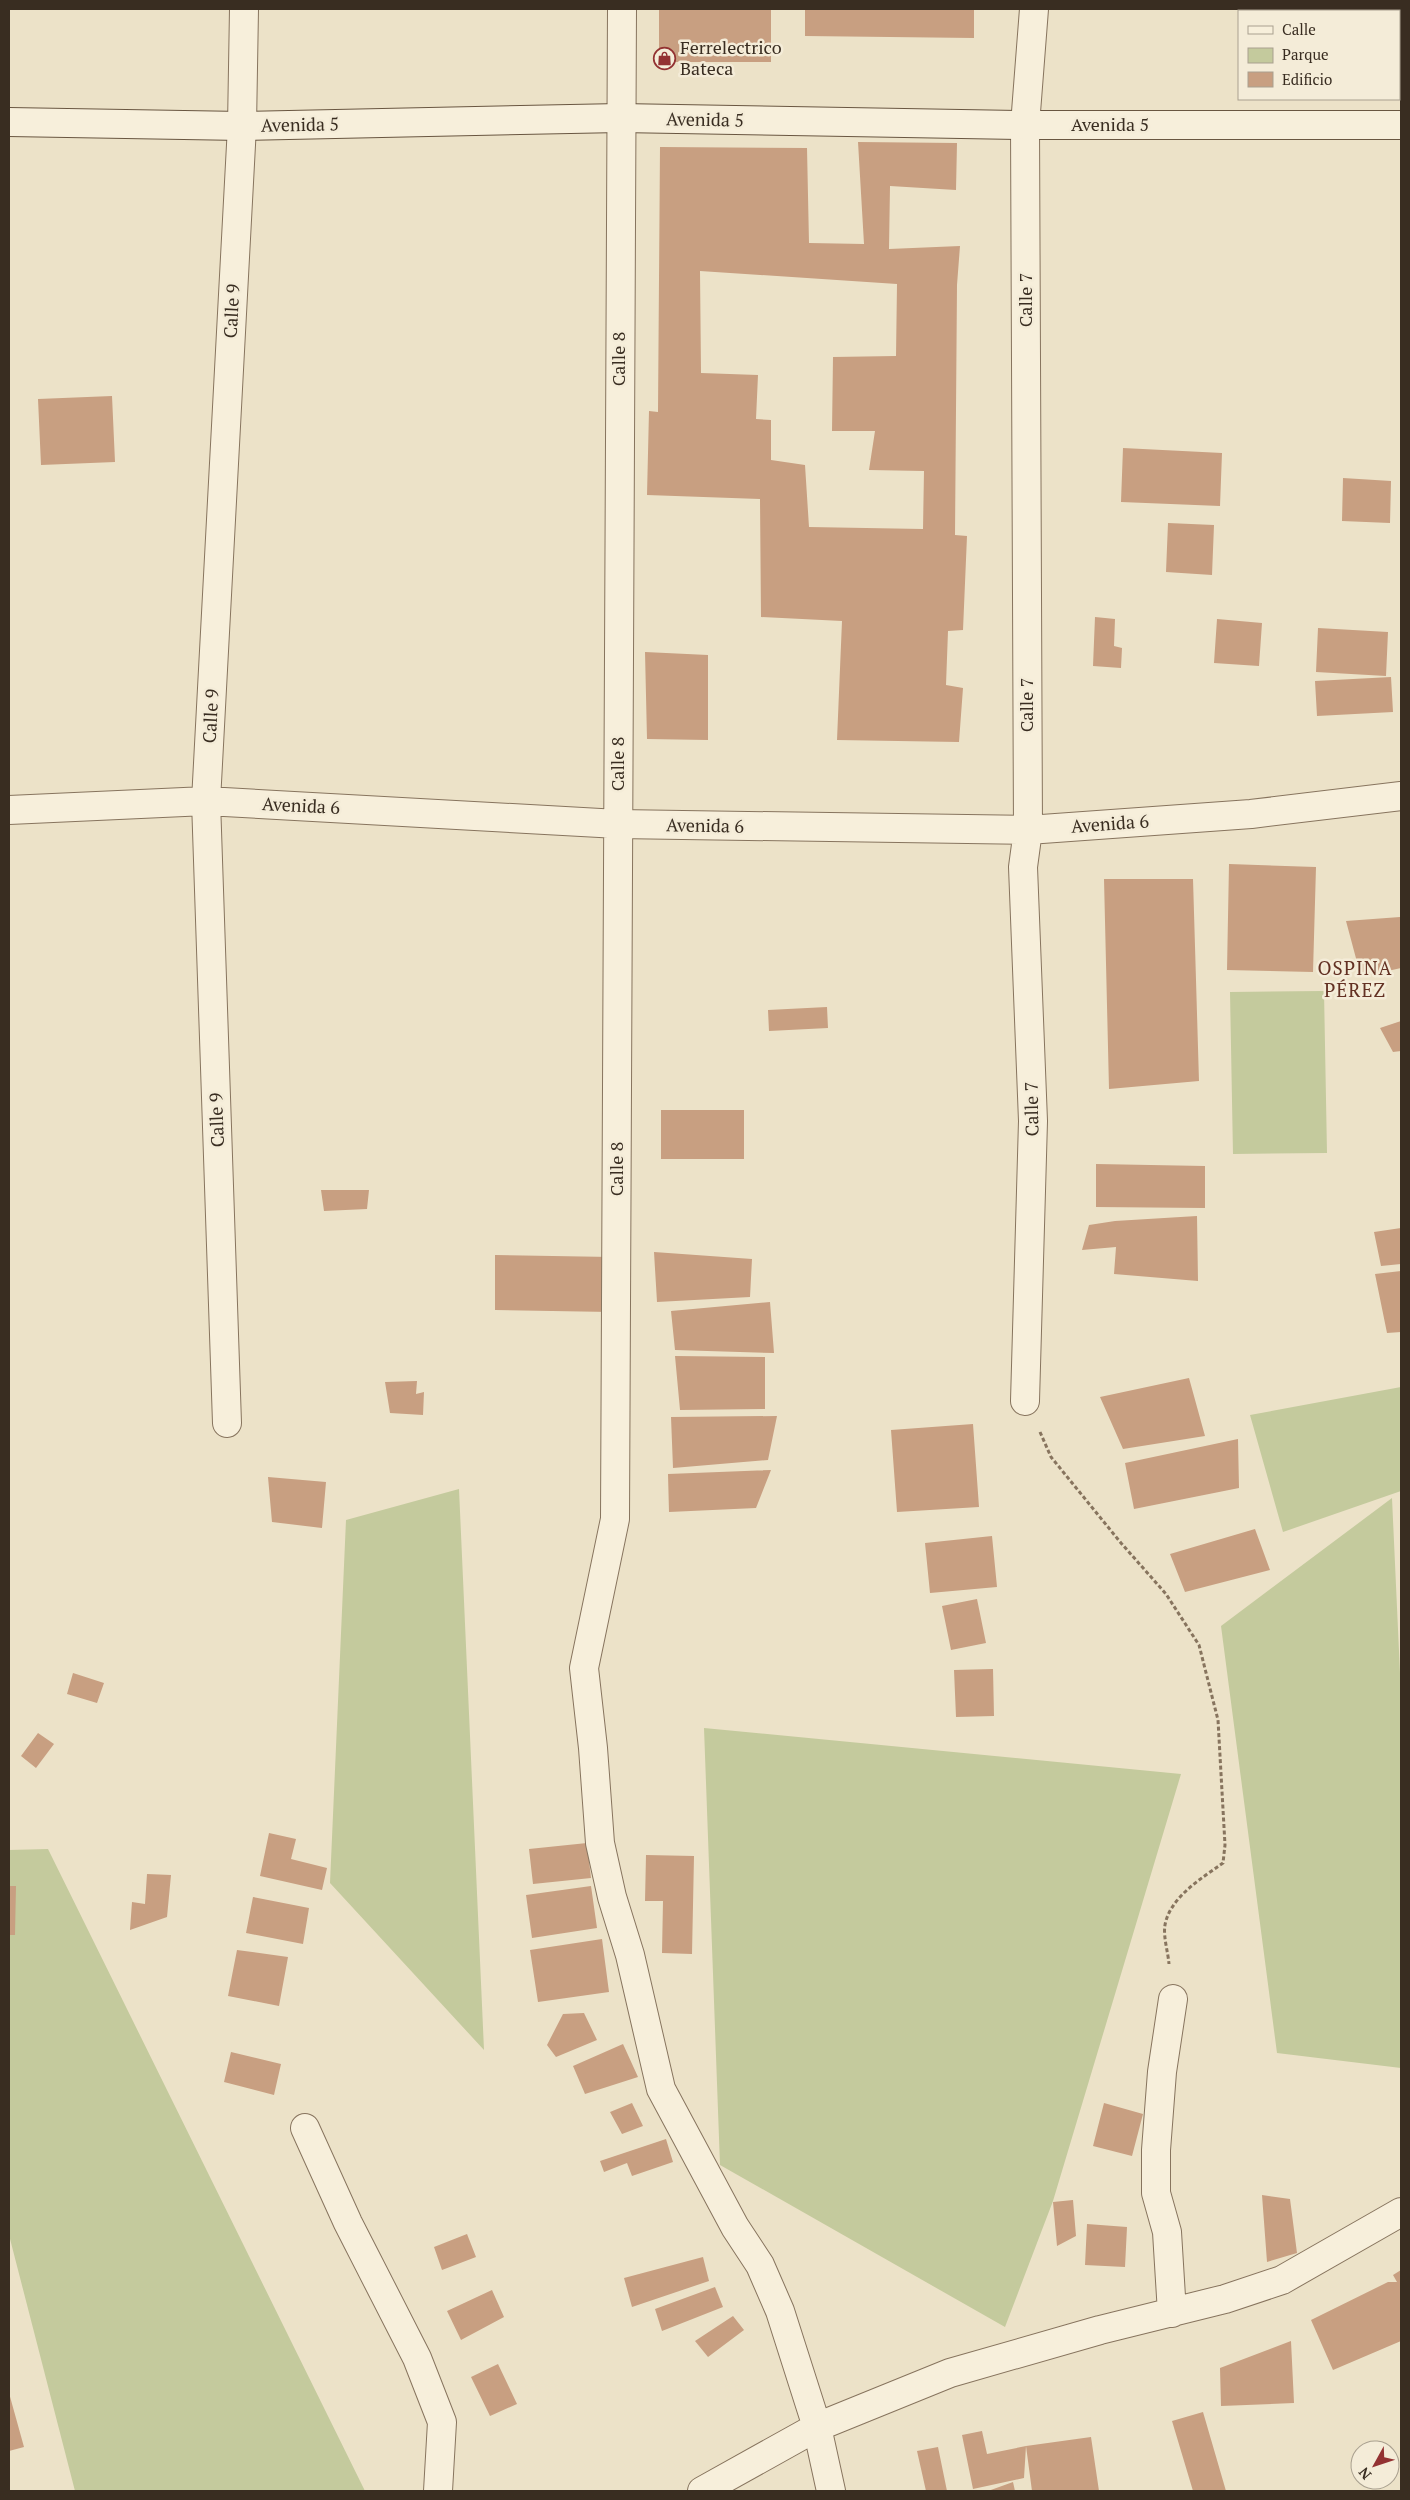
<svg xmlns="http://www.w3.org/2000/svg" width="1410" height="2500" viewBox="0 0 1410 2500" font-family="'PT Serif',serif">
  <rect width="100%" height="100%" fill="#ece2c8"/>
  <path fill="#c4ca9d" d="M1324,991l3,162 -94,1 -3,-162z
    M1401,1387v104l-118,41 -33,-117z
    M459,1489l25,561 -154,-167 16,-363z
    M1392,1498l9,197v373l-124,-15 -56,-427z
    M704,1728l477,46 -128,427 -48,126 -285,-162z
    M48,1849l317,642h-290l-66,-256v-385z"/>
  <path fill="#c89f81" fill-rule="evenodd" d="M659,9h112v53h-112z
    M805,9h169v29l-169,-2z
    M858,142l99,1 -1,47 -66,-4 -1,63 71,-3 -3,39 -2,250 12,1 -4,94 -15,1 -2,54 17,3 -4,54 -122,-2 5,-119 -81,-4 -1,-118 -113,-4 2,-84 9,1 2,-265 147,1 2,95 55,1zM700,271l197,13 -1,72 -63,1 -1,74h43l-6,39 55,1 -1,58 -114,-2 -4,-62 -34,-5v-40l-15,-1 2,-44 -57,-2z
    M112,396l3,66 -74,3 -3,-66z
    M1123,448l99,5 -2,53 -99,-4z
    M1343,478l48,3 -1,42 -48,-2z
    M1168,523l46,2 -2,50 -46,-3z
    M1095,617l20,2 -1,27 8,2 -1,20 -28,-2z
    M1217,619l45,4 -3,43 -45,-3z
    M1318,628l70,4 -2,44 -70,-4z
    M645,652l63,3v85l-61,-1z
    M1391,677l2,35 -76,4 -2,-35z
    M1229,864l87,3 -3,105 -86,-2z
    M1104,879h89l6,202 -90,8z
    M1400,917l1,51 -40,9 -15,-56z
    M827,1007l1,21 -59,3 -1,-21z
    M1401,1021v30l-8,1 -13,-24z
    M661,1110h83v49h-83z
    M1096,1164l109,2v42l-109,-1z
    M321,1190h48l-2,19 -43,2z
    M1197,1216l1,65 -84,-7 2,-27 -34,3 7,-25 26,-4z
    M1401,1228v36l-20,2 -7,-34z
    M654,1252l98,7 -2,38 -93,5z
    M495,1255l117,2 -1,55 -116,-2z
    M1401,1271v61l-14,1 -12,-59z
    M770,1302l4,51 -99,-3 -4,-39z
    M675,1356l90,1v52l-85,1z
    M1189,1378l16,58 -82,13 -23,-52z
    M417,1381l-1,13 8,-2 -1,23 -33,-2 -5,-31z
    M777,1416l-9,44 -95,8 -2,-51z
    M973,1424l6,83 -82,5 -6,-82z
    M1238,1439l1,49 -105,21 -9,-46z
    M771,1470l-15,38 -87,4 -1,-38z
    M268,1477l58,5 -4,46 -50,-6z
    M1255,1529l15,41 -85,22 -15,-38z
    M992,1536l5,51 -67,6 -5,-50z
    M977,1599l9,44 -35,7 -9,-44z
    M993,1669l1,47 -38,1 -2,-47z
    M73,1673l31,10 -7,20 -30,-9z
    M38,1733l16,11 -18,24 -15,-12z
    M269,1833l27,6 -5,20 36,9 -5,22 -62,-14z
    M587,1843l4,35 -58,6 -4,-35z
    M646,1855l48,1 -2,98 -30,-1 1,-52h-18z
    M147,1874l24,1 -4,42 -37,13 2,-28 13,2z
    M9,1886h7l-1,49h-6z
    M591,1886l6,42 -65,10 -6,-43z
    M253,1897l56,11 -6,36 -57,-11z
    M602,1939l7,53 -71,10 -8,-52z
    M237,1950l51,7 -9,49 -51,-10z
    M584,2013l13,27 -41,17 -9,-12 16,-31z
    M623,2044l15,33 -53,17 -12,-28z
    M231,2052l50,12 -7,31 -50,-13z
    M632,2103l11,23 -21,8 -12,-22z
    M1104,2103l39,11 -11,42 -39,-10z
    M666,2139l7,23 -41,14 -5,-13 -23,9 -4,-11z
    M1262,2195l28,4 7,54 -30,9z
    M1073,2200l3,36 -19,10 -4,-44z
    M1087,2224l40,3 -2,40 -40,-2z
    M467,2234l9,23 -34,13 -8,-23z
    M703,2257l6,24 -77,26 -8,-29z
    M1401,2270v71l-68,29 -22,-50 77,-38h9l-4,-7z
    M715,2287l8,20 -61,24 -7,-22z
    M492,2290l12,27 -43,23 -14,-29z
    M733,2316l11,14 -36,27 -13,-16z
    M1291,2341l3,62 -73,3 -1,-38z
    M498,2364l19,40 -27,12 -19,-39z
    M9,2393l15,54 -15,4z
    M1203,2412l23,79h-33l-21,-70z
    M982,2431l5,23 39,-8 -2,32 -51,11 -11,-54z
    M1091,2437l8,54h-67l-6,-45z
    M938,2447l9,44h-21l-9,-40z
    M1013,2482l2,9h-27z"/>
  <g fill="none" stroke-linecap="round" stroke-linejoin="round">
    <defs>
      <path id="street" d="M622,9l-7,1510 -31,149 9,80 7,95 12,54 18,58 31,134 74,138 25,38 20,46 37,116 14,64
        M9,810l197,-9 412,23 410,6 223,-16 150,-18
        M1025,1401l8,-280 -10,-254 5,-37 -3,-705 9,-116
        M227,1423l-21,-622 36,-675 2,-117
        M305,2128l43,95 69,135 25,64 -4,69
        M1172,2313l-5,-81 -11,-39v-43l6,-78 11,-73
        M702,2491l115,-64 133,-54 150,-43 125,-31 57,-19 119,-68"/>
      <path id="secondary" d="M9,122l233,4 378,-8 405,7h376"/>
    </defs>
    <use href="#street" stroke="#87745e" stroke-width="30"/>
    <use href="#secondary" stroke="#695641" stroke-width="30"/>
    <path stroke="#87745e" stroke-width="3" stroke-dasharray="4 2.5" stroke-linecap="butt" d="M1040,1432l11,25 70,86 45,51 33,51 19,75 7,125 -2,18c-21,15 -53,34 -58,62 -2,11 3,27 4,39"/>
    <use href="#street" stroke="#f7efdb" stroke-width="28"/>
    <use href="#secondary" stroke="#f7efdb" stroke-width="28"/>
  </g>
  <defs>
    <symbol id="shop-ring" viewBox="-11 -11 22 22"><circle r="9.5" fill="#f4ecd8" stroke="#933232" stroke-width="1.5"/><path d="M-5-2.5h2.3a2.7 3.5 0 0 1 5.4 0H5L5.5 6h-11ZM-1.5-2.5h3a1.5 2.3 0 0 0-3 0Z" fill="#933232"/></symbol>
  </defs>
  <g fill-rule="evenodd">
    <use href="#shop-ring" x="652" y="46" width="25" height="25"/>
  </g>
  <g text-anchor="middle" stroke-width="5" stroke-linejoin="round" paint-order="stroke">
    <g font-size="18" fill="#392d21" stroke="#f4ecd8" text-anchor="start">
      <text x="680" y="54">Ferrelectrico<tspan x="680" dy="21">Bateca</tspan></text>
    </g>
    <g font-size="18" fill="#392d21" stroke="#f4ecd8">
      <text transform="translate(705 120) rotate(1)" y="6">Avenida 5</text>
      <text transform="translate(300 125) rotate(-1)" y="6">Avenida 5</text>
      <text x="1110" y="131">Avenida 5</text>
      <text transform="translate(1026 300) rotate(-90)" y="6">Calle 7</text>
      <text transform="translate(232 311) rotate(-87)" y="6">Calle 9</text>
      <text transform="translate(619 359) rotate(-90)" y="6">Calle 8</text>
      <text transform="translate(1027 705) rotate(-90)" y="6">Calle 7</text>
      <text transform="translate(211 716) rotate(-87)" y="6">Calle 9</text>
      <text transform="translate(618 764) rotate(-90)" y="6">Calle 8</text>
      <text transform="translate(301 806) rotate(3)" y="6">Avenida 6</text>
      <text transform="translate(1110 824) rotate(-4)" y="6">Avenida 6</text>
      <text transform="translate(705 826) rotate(1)" y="6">Avenida 6</text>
      <text transform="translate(1032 1109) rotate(-91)" y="6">Calle 7</text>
      <text transform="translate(217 1120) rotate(-92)" y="6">Calle 9</text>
      <text transform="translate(617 1169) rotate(-90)" y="6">Calle 8</text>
    </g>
    <g font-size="19" letter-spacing="1" fill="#633123" stroke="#f4ecd8">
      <text x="1355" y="975">OSPINA<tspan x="1355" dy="22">PÉREZ</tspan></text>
    </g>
  </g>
  <rect width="1410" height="2500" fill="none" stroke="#392d21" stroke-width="20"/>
  <rect x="1238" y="10" width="162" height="90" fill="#f4ecd8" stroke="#a9a08f"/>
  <rect x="1248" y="26" width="25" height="8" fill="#f7efdb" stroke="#a9a08f"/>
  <text x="1282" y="35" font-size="15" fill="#392d21">Calle</text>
  <rect x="1248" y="48" width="25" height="15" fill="#c4ca9d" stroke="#a9a08f"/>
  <text x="1282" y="60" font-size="15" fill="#392d21">Parque</text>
  <rect x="1248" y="72" width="25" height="15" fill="#c89f81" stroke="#a9a08f"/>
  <text x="1282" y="85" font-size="15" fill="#392d21">Edificio</text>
  <g transform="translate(1375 2465) rotate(230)"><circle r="24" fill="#f4ecd8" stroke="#a9a08f"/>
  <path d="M0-4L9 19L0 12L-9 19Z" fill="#933232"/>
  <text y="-8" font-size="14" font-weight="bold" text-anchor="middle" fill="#392d21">N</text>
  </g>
</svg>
